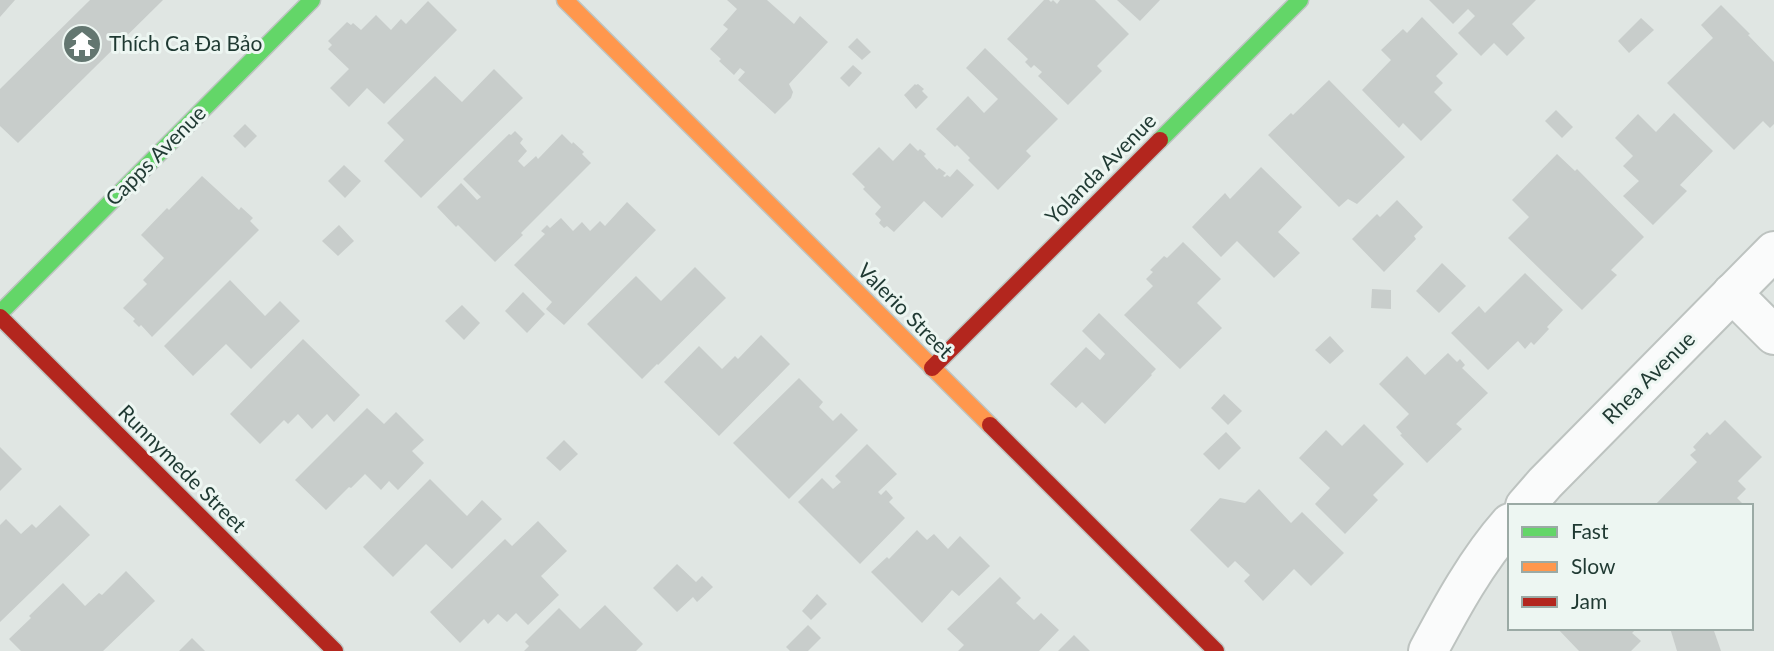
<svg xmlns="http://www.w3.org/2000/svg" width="1774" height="651" font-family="Lato,sans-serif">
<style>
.building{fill:#c8cdcb}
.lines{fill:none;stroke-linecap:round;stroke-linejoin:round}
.street-casing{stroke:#bdc3c0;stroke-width:42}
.fast-casing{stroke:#bdc4c1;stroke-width:19}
.slow-casing{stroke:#bdc4c1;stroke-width:19}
.jam-casing{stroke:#bdc4c1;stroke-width:19}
.street{stroke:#fafbfb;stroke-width:38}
.fast{stroke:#63d668;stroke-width:16}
.slow{stroke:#ff974d;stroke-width:16}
.jam{stroke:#b3261e;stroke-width:16}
.labels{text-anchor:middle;stroke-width:6;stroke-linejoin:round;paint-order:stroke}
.poi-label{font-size:21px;fill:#1f3932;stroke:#edf6f2;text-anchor:start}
.street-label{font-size:21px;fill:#1f3932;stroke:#edf6f2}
</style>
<rect width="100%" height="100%" fill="#e0e6e3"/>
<g class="building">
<polygon points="0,0 15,0 0,17"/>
<polygon points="90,0 163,0 18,143 0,126 0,89"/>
<polygon points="727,0 767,0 794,24 800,16 828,42 789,84 793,92 791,98 775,114 738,80 745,72 740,68 734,75 719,61 721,59 710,49 728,29 723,25 737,9"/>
<polygon points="1044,0 1049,0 1051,2 1053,0 1057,4 1060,0 1095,0 1129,34 1097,66 1102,71 1068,105 1038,76 1042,72 1034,65 1031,68 1025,62 1028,59 1007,39"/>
<polygon points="1117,0 1160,0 1140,21"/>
<polygon points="1429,0 1536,0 1512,24 1525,38 1507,56 1494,43 1481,56 1458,33 1475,16 1468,9 1453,24"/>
<polygon points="428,1 457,30 384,104 367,88 349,107 330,88 349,69 328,49 332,45 328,41 347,22 351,25 353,23 361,30 376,15 391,30 401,19 406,24"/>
<polygon points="1721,5 1750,34 1748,35 1774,62 1774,124 1770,128 1763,121 1734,150 1667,83 1713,38 1701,25"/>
<polygon points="1422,17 1458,54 1436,76 1443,83 1434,92 1452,110 1421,141 1403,123 1399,128 1362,90 1391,60 1381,50 1403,29 1407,33"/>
<polygon points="1641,18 1654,30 1629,53 1618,41"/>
<polygon points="857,38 871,52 862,60 848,47"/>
<polygon points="985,48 1058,119 1026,151 1031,156 998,190 968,160 970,158 957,145 955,147 936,129 968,96 984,113 998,99 966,68"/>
<polygon points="853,65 862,73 849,87 840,78"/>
<polygon points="494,69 523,98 421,198 384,161 404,140 387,123 435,76 462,102"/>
<polygon points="1329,80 1405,157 1357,204 1348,199 1339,207 1268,135 1291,113 1293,115"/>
<polygon points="915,84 916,85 918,84 924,89 922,91 928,97 916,109 904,95"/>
<polygon points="1556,110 1573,127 1562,138 1545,121"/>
<polygon points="1674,113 1713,151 1680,185 1687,191 1653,225 1623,196 1639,181 1623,166 1633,156 1615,138 1638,114 1656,132"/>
<polygon points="245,124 257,136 245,148 233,136"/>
<polygon points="515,131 523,139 520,143 527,151 518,161 524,167 536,156 538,159 562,134 572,144 573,142 584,152 582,154 591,163 521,233 523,235 495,262 458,225 456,227 437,207 461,183 477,200 481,197 463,179 509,134 511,135"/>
<polygon points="910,143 918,151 920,149 926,154 924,156 937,170 939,168 946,173 943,176 945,177 947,175 950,177 957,169 974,185 942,218 924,201 894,232 887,226 884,228 879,223 881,220 875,214 881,207 863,189 865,187 852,174 879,147 893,161"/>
<polygon points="1557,154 1575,171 1577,169 1644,237 1611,270 1617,275 1582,310 1508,238 1529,217 1512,200"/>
<polygon points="344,165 361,181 345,198 328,181"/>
<polygon points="1261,167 1302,207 1278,232 1300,253 1274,278 1237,241 1221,257 1192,227 1225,193 1230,199"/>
<polygon points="202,176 239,210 241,207 253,218 250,221 259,230 152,337 141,325 139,327 133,321 135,319 123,308 147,284 143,280 164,258 141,235 167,208 169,210"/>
<polygon points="1397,200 1423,227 1414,236 1416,239 1384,272 1352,239 1377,214 1380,217"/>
<polygon points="627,202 656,230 564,325 546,309 552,302 514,265 545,234 541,231 547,225 550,228 561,218 573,231 582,222 590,231 600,221 605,226"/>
<polygon points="339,225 354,241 338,256 322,241"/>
<polygon points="1183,242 1221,279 1197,303 1222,328 1180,369 1124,315 1153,286 1146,279 1153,272 1150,270 1164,256 1167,258"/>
<polygon points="1442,263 1466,286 1439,313 1416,291"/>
<polygon points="695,267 726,298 658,365 657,364 642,379 587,324 636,276 661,301"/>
<polygon points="1525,273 1563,310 1547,327 1549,329 1534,345 1531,342 1525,349 1518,341 1488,370 1451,333 1479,306 1485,313"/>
<polygon points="230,280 265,316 280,301 300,321 251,369 226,344 193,376 164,346"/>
<polygon points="1372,289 1391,290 1391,309 1371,308"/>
<polygon points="523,292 545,314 527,333 505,311"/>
<polygon points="462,305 480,323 464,340 445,321"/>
<polygon points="1099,313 1156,369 1151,374 1152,375 1105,424 1082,402 1076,408 1050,384 1086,347 1100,360 1105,354 1082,331"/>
<polygon points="761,335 790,364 719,436 664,382 699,346 722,369 735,356 738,359"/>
<polygon points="1330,336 1344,351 1330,364 1315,350"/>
<polygon points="303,339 360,395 334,422 327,414 312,429 298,414 288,424 284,420 260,444 230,414"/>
<polygon points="1448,353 1457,362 1460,359 1465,365 1462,368 1488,393 1456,424 1462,429 1427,463 1400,435 1402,434 1396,427 1409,414 1379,384 1407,356 1425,375"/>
<polygon points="799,378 823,402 819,407 833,421 841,413 858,430 789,499 733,443"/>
<polygon points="1224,394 1242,411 1228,425 1211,408"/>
<polygon points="367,408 384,424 396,412 424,440 412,451 424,463 398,490 389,481 381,490 365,474 351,488 349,487 326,510 295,480"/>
<polygon points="1725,420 1762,457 1738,481 1746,489 1737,498 1745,506 1654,506 1697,462 1690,455 1696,450 1693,447 1707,432 1710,435"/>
<polygon points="1364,424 1404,464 1373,495 1378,500 1345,534 1315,504 1330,488 1299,458 1326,430 1342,446"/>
<polygon points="1226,432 1241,448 1219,470 1203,454"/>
<polygon points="564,440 578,454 560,471 546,458"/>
<polygon points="867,444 897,474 878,492 881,495 886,490 893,498 889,502 905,518 860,564 798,502 822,478 833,489 841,482 835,476"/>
<polygon points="0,447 22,469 0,491"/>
<polygon points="430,479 467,516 482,500 502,519 452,569 426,544 393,577 363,547"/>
<polygon points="1259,489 1291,523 1302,512 1344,553 1311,586 1294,569 1263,601 1244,581 1250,575 1235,561 1228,568 1190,530 1220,498 1245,503"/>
<polygon points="60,505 90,535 0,622 0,525 6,519 21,534 32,524 36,528"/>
<polygon points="538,521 567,551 541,576 559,595 528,625 516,613 507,622 498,614 488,624 484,619 460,643 430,612 505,539 512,546"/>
<polygon points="917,530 927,540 934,534 948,549 960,536 990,566 959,596 952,590 922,623 871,572 887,557 889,559"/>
<polygon points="677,564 696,582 702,576 713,587 697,602 693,597 677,612 653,588"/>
<polygon points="126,571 155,601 103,651 21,651 9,639 31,618 29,616 63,583 85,606 99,593 102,595"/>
<polygon points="1000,577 1021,598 1016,603 1034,620 1041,613 1059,630 1039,651 958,651 964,645 947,629"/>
<polygon points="817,594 827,604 811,620 802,611"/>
<polygon points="605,605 643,644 636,651 524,651 529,646 525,642 559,608 580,629"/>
<polygon points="808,625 821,638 808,651 790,651 786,647"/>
<polygon points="1557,628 1637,628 1632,633 1641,641 1631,651 1579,651"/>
<polygon points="1670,628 1713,628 1721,651 1677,651"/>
<polygon points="1074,635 1090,651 1058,651"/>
<polygon points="192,638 205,651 179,651"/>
</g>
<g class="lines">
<defs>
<g id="street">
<polyline points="1732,293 1774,335"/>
<polyline points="1525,506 1545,483 1774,251"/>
<path d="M 1428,651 C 1451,608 1477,560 1510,523"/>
</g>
<g id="fast">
<polyline points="1160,140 1300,0"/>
<polyline points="0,313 312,0"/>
</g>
<polyline id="slow" points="565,0 990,425"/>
<g id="jam">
<polyline points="0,317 335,651"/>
<polyline points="932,368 1160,140"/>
<polyline points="990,425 1216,651"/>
</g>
</defs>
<use href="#street" class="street-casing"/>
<use href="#fast" class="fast-casing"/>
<use href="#slow" class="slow-casing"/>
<use href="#jam" class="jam-casing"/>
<use href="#street" class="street"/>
<use href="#fast" class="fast"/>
<use href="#slow" class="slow"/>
<use href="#jam" class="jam"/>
</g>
<defs>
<symbol id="temple-disc" viewBox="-11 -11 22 22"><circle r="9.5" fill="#637670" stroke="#edf6f2"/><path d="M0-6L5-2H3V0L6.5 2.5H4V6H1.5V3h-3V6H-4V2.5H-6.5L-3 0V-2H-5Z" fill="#fff"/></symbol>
</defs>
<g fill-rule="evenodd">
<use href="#temple-disc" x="60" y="22" width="44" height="44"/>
</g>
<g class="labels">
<g class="poi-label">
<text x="109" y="51">Thích Ca Đa Bảo</text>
</g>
<g class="street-label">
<text transform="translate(156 156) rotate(-45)" y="7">Capps Avenue</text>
<text transform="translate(1101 169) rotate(-45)" y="7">Yolanda Avenue</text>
<text transform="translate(905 311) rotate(45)" y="7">Valerio Street</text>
<text transform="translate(1649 378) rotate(-45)" y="7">Rhea Avenue</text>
<text transform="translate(182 469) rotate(45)" y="7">Runnymede Street</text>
</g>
</g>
<rect x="1508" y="504" width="245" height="126" fill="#edf6f2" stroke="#9baaa5" stroke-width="2"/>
<rect x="1522" y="527" width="35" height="10" fill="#63d668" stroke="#9baaa5" stroke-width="2"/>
<text x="1571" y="539" font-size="21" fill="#1f3932">Fast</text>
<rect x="1522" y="562" width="35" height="10" fill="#ff974d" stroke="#9baaa5" stroke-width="2"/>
<text x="1571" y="574" font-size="21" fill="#1f3932">Slow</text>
<rect x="1522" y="597" width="35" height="10" fill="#b3261e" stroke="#9baaa5" stroke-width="2"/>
<text x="1571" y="609" font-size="21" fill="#1f3932">Jam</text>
</svg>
